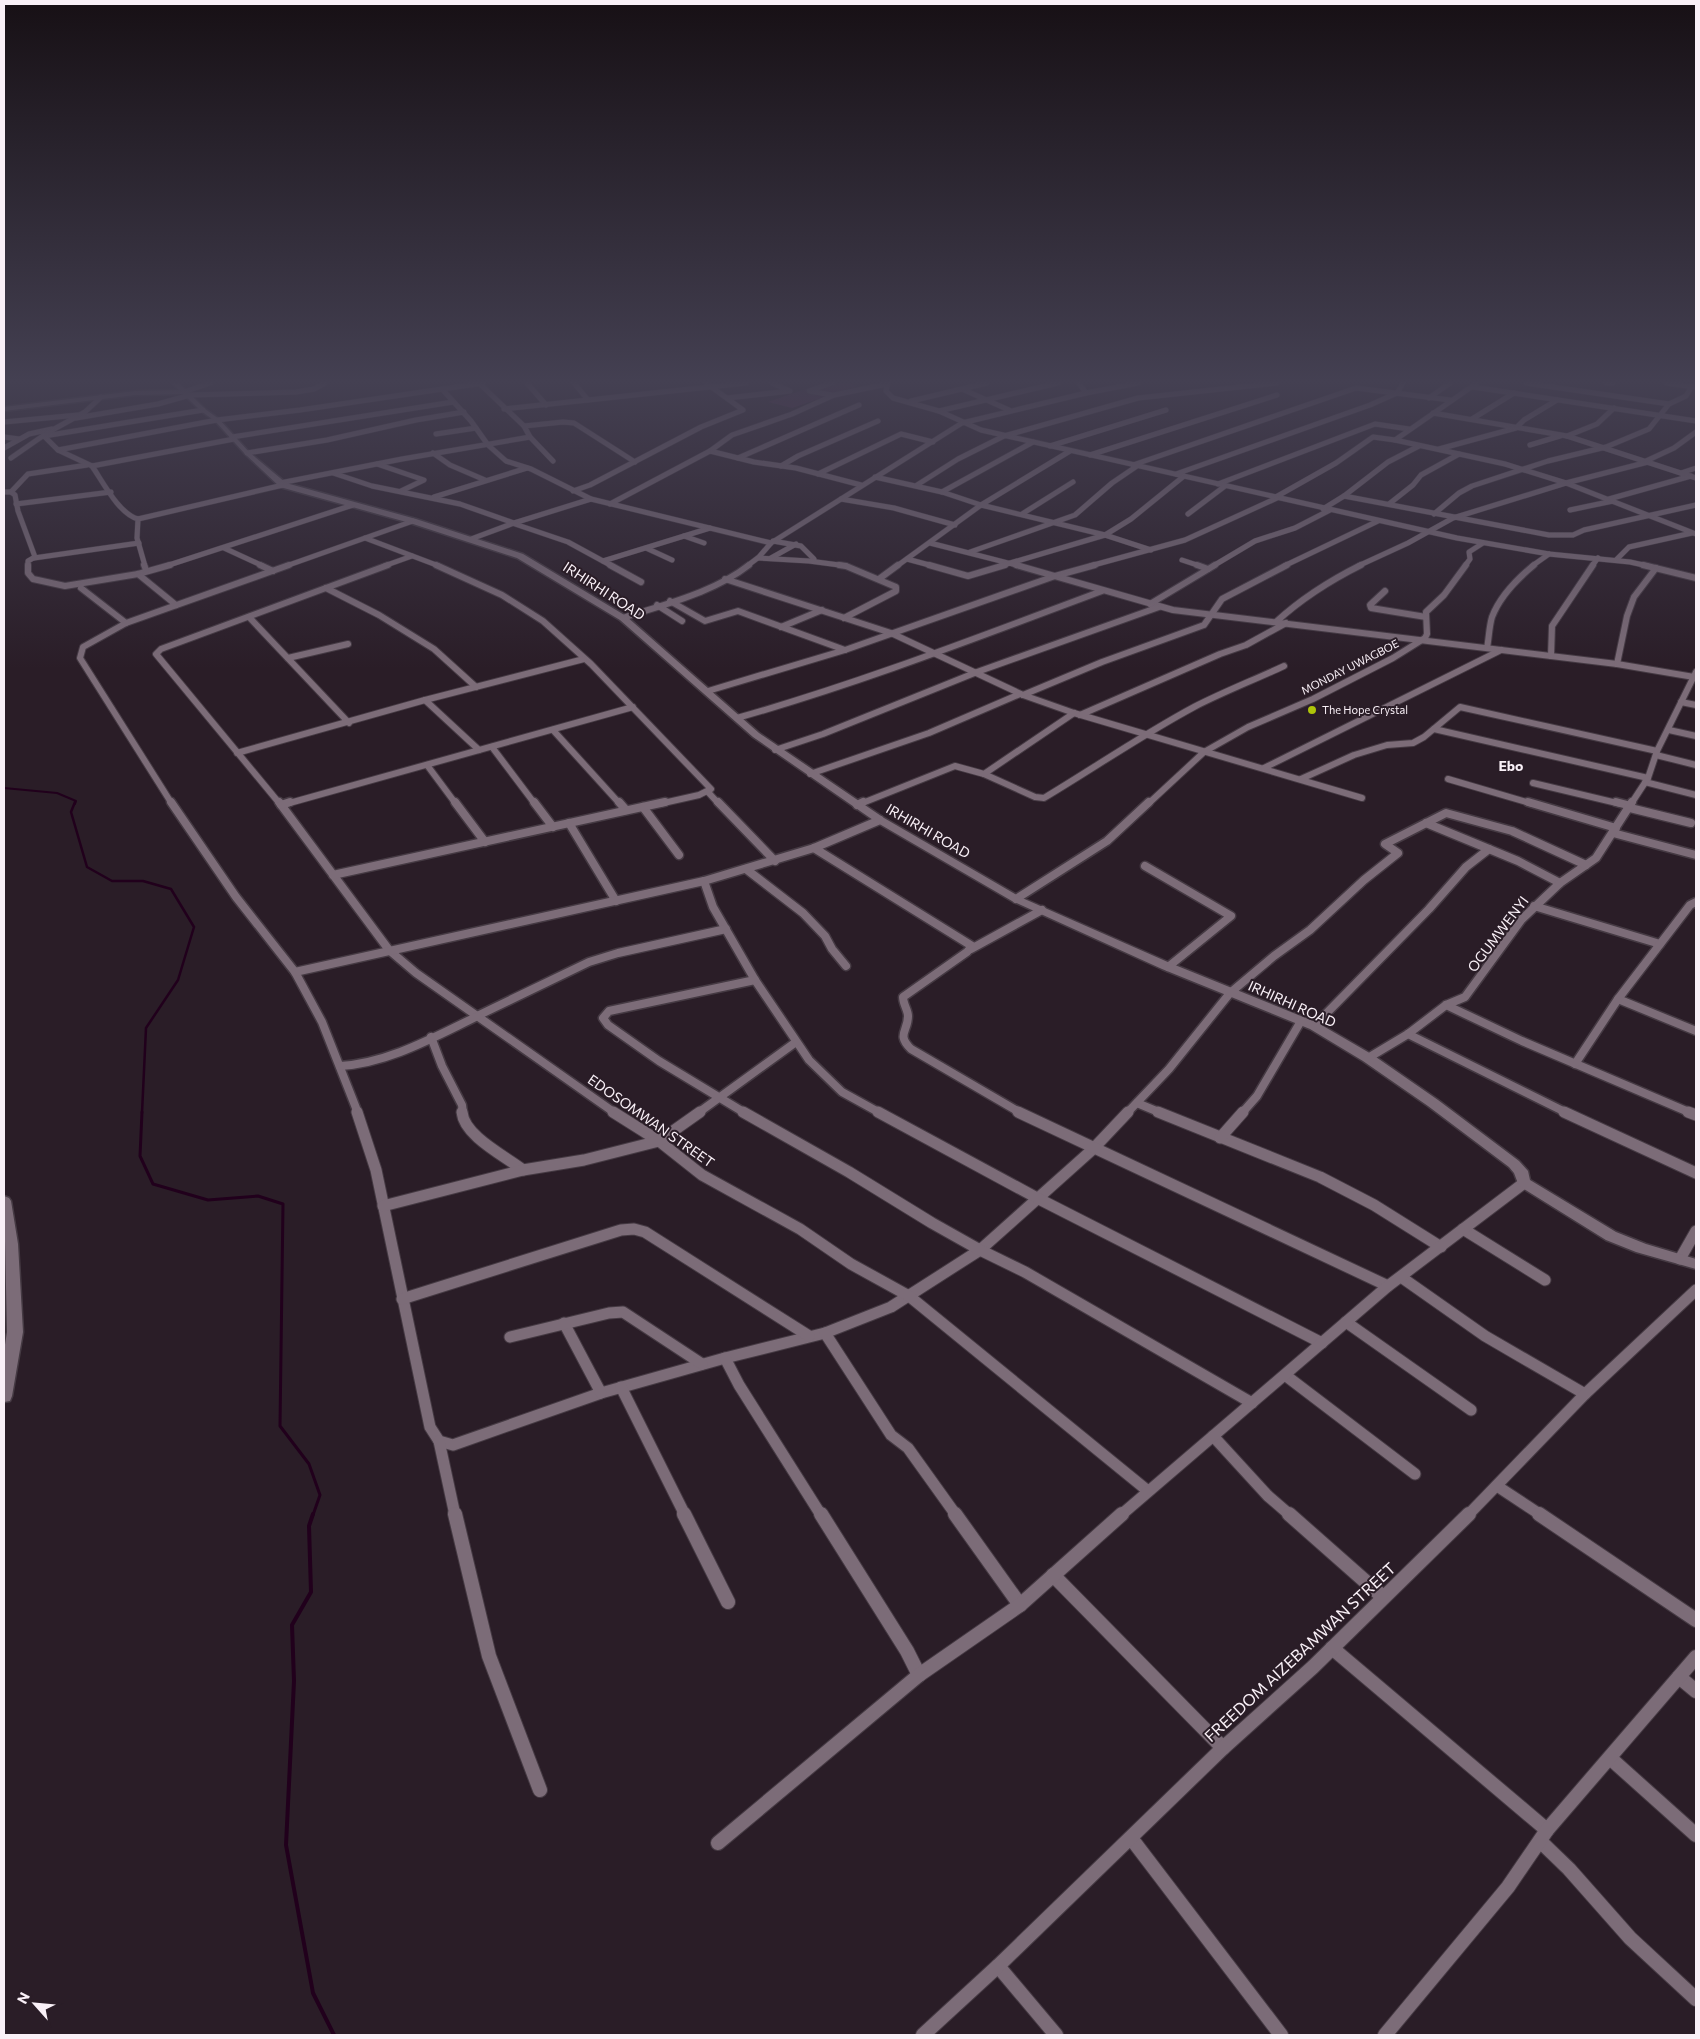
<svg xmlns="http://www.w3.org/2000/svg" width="1700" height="2039" font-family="Commissioner,sans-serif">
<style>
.green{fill:#512649}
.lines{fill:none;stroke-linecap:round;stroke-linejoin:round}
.stream-far3{stroke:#21001c;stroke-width:2}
.stream-far2{stroke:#21001c;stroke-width:2.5}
.stream-far1{stroke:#21001c;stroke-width:3}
.stream{stroke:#21001c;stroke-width:4}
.street-far4-casing{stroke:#453a43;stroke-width:6}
.street-far3-casing{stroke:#453a43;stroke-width:8}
.street-far2-casing{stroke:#453a43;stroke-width:11}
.street-far1-casing{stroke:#453a43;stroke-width:13}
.street-casing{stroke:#453a43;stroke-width:16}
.secondary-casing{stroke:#453a43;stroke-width:3}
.street-far4{stroke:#7c6c78;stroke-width:5}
.street-far3{stroke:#7c6c78;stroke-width:6}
.street-far2{stroke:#7c6c78;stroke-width:8}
.street-far1{stroke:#7c6c78;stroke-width:11}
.street{stroke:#7c6c78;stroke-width:14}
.secondary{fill:#7c6c78;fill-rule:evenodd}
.poi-dot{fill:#aec509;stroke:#2a1d27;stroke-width:2}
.labels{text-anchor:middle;stroke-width:4;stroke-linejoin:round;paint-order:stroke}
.far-street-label{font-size:11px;fill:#f9f0f7;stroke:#2a1d27}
.far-poi-label{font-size:11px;fill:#f9f0f7;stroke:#2a1d27;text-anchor:start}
.street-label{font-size:14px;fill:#f9f0f7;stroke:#2a1d27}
.far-quarter-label{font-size:14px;font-weight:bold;fill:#f9f0f7;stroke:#2a1d27}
.near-street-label{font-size:16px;fill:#f9f0f7;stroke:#2a1d27}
</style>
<rect width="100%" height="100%" fill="#2a1d27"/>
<polygon class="green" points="823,383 849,383 857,386 792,408 768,402"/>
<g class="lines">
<polyline class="stream-far3" points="4,788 57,793 76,801 75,804"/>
<polyline class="stream-far2" points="75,802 71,812 87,867 112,881 143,881 171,889 194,927 178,980 146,1028 142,1113"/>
<polyline class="stream-far1" points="142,1112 140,1156 153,1184 208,1200 258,1196 283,1204 280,1426 309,1464 320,1495 313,1515"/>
<polyline class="stream" points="313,1514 309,1526 311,1592 292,1625 294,1681 286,1845 313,1993 334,2035"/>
<defs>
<g id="street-far4">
<polyline points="527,383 546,405"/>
<polyline points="574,383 588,400 746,383"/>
<polyline points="832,383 809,391 832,395"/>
<polyline points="888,383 886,391 893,398 939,411 981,430 1457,538 1549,554 1630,562 1648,566"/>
<polyline points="1079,383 1086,393"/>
<polyline points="1477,383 1395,440 1505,464 1566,483 1696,534"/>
<polyline points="1526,383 1669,404"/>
<polyline points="1606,383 1613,383"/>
<polyline points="1666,383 1695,387"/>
<polyline points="480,384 524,426 530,437 553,461"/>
<polyline points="1473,387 1696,421"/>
<polyline points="442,389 471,421 488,445 506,461 531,469 591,499 771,543"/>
<polyline points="962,389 1009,410"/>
<polyline points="184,392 210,383"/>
<polyline points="727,398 790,391 772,383"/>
<polyline points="1429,398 1450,383"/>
<polyline points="911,401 987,383"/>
<polyline points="504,409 588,400"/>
<polyline points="939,411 1058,383"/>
<polyline points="1433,413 1567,436 1696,478"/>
<polyline points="76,418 158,404 190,395 296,392 314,389 325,383"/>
<polyline points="1472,419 1514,393"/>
<polyline points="4,422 78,415"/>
<polyline points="524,426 563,422 574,423 635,462"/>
<polyline points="436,434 476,428"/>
<polyline points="44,436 58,450 92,466 234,439"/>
<polyline points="44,436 203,410"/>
<polyline points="1567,436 1597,424 1614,408"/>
<polyline points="4,437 19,439"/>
<polyline points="232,437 453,402"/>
<polyline points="1530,445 1560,436"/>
<polyline points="1050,446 1166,410"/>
<polyline points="4,448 29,434 52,429"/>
<polyline points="1439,449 1516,428 1524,420 1557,400"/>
<polyline points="58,450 217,420 300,410 483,383"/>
<polyline points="710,451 732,435 792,414 834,395 887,384"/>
<polyline points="247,453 327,440 416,420 464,412"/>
<polyline points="433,453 450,465 485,480"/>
<polyline points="1090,455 1277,395"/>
<polyline points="11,458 47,433 85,412 101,397"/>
<polyline points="738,458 859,405"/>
<polyline points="1646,461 1674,448 1696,432"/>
<polyline points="377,464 424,480 401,491"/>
<polyline points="1133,465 1356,388 1450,400"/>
<path d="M 92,466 C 103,482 119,514 138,519 L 137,538 L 145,566"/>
<polyline points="781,466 798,456 878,421"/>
<polyline points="333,473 372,486 460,504 514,523"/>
<polyline points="1681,473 1696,468"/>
<polyline points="818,474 901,434 933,442"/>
<polyline points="1176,474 1370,405 1397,393 1403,383"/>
<polyline points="875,477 942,492 981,505 1105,535 1151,550"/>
<polyline points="280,483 402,459 530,437"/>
<polyline points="1218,484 1375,424 1409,429"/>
<polyline points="917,485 958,459 1004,436 1138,398 1277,383"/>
<polyline points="573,491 590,485 701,427 743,410 706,383"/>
<polyline points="4,492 11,492 15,495 18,511 35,557 28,561 28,566"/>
<polyline points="11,492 28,474 87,465"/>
<polyline points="942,492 1033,442"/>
<polyline points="1344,496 1549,535 1573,535 1584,530 1696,505"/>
<polyline points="434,497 527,468"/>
<polyline points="1274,498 1336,463 1373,437 1395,440"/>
<polyline points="841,499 894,508 955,525"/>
<polyline points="1609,499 1691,476"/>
<polyline points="16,504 111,492"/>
<polyline points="610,504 710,451 754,462 796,468 861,485"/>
<polyline points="1389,504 1413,485 1421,475 1459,454"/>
<polyline points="1323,509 1344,496 1388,462 1419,446"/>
<polyline points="1570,510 1613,501"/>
<polyline points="1022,514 1073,482"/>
<polyline points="1188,514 1225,486"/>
<polyline points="1434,514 1459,493 1472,486 1548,461 1606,447 1649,429 1669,404 1686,396 1692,386"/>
<polyline points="138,519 283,485"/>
<polyline points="512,523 568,542 612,566"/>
<polyline points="684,536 704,543"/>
<polyline points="365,538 439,566"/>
<polyline points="471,539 514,523 591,499"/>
<polyline points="773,541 801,546 814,559"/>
<polyline points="930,543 1020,566"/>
<polyline points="224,548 263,566"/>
<polyline points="646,548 672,560"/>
<polyline points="970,552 1075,515 1112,483 1137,466"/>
<polyline points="34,558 139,543"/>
<polyline points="758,558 809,561 847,566"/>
<polyline points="771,558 796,544"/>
<polyline points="907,559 933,566"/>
<polyline points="1182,560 1200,566"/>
<polyline points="1616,560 1629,547 1692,533"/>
<polyline points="603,561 710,528"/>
<polyline points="166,566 353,505"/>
<polyline points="286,566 413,521"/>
<polyline points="384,566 412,556"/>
<polyline points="747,566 759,557 771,543 962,423 1086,393 1138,383"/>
<polyline points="897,566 981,505 1070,451"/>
<polyline points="1000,566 1105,535 1131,519 1184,476"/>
<polyline points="1090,566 1185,540 1277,498"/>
<polyline points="1213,566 1255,541 1295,528 1330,510"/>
<polyline points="1284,566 1378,521"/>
<polyline points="1358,566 1408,543 1453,518 1566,483 1648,462"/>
<polyline points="1465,566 1470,559 1469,552 1483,543"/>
<polyline points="1532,566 1549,554"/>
<polyline points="1592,566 1598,558"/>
</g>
<g id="street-far3">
<polyline points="28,565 28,573 33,579 65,586 138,574 170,565"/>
<polyline points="144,565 146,570"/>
<polyline points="260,565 273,571"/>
<polyline points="436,565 502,595 543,621 591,664 711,789 699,795 659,804"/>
<polyline points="610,565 641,582"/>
<polyline points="839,565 846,566 896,587 896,591 844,618"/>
<polyline points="929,565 968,576 1005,565"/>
<polyline points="1016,565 1173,610 1617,664 1694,677"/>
<polyline points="1197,565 1208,569"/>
<polyline points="1643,565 1696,578"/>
<polyline points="138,574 176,605"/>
<polyline points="725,579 891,633 1023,695 1074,713 1362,798"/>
<polyline points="879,579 898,565"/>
<polyline points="81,588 126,623"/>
<polyline points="326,588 379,615 434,649 476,687"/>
<polyline points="1385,591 1370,605 1371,608 1426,617"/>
<polyline points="670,601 705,621 738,611 845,650"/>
<polyline points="1150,604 1215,565"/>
<polyline points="657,605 682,621"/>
<polyline points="249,617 349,723"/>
<path d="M 623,618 C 665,604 713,593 749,565"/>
<path d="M 1276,622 C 1302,598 1329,581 1361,565"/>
<polyline points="781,627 822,610"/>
<path d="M 1487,648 C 1489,638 1489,627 1492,617 C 1500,596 1517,579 1534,565"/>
<polyline points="1551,656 1552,626 1593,565"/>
<polyline points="288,658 348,644"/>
<polyline points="1617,664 1627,616 1634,597 1656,568"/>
<polyline points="708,691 845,650 1055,576 1095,565"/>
<polyline points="1023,695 1102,662 1204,625 1222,599 1287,565"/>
<polyline points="1681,702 1696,705"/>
<polyline points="1080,715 1220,654 1246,645 1286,623"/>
<path d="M 737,718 C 861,683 981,636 1102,591"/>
<polyline points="1434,729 1648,778"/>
<polyline points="553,730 620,804"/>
<polyline points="1669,730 1696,736"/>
<polyline points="492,747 535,804"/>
<polyline points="479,750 425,700 584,659"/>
<polyline points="775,750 823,734 977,672 1159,607"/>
<polyline points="237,753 425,700"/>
<polyline points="1656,755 1696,765"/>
<polyline points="427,765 456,804"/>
<polyline points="1264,768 1501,650"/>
<polyline points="810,774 929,733 1020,694"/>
<path d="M 984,774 L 1035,797 L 1044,798 C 1094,768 1142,735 1194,707 C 1223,692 1254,680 1284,666"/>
<polyline points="1301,779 1354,755 1387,745 1413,743 1424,737 1460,707 1657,751"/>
<polyline points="1448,779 1533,804"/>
<polyline points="1645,782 1696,795"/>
<polyline points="1533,783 1621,804"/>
<polyline points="708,792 719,804"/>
<polyline points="172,804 80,658 83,647 126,623 289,565"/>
<polyline points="280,804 156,654 161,649 388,565"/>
<polyline points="286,804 633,707"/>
<polyline points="860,804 955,766 984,774 1074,713"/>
<polyline points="1148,804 1204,752 1248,727 1313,699 1393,658 1425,638 1427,634 1426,612 1444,595 1466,565"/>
<polyline points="1631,804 1648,778 1657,751 1696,672"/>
</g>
<g id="street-far2">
<polyline points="171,802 236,897 295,972 322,1022 358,1113"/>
<polyline points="279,802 389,950 416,973 615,1113"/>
<polyline points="455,802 485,842"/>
<polyline points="534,802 553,827"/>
<polyline points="619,802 626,810"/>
<polyline points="718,802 775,861"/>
<polyline points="1528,802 1616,828"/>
<polyline points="1616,802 1631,806"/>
<polyline points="281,805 290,802"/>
<polyline points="857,805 863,802"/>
<polyline points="643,807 679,855"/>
<polyline points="1630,808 1691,823"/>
<polyline points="569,823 616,901"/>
<polyline points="1426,823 1489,849"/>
<polyline points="1613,833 1696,855"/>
<path d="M 814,848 L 972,946 L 967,952 L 903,997 C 903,1004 908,1010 908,1016 C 908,1032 896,1034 911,1049 L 1021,1113"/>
<polyline points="1145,866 1231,916 1168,967"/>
<polyline points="746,869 803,913 825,936 832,949 846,966"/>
<polyline points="333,875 665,802"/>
<polyline points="704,881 713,907 755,980 809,1060 842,1092 880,1113"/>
<polyline points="1016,899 1107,841 1149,802"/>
<polyline points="1534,906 1660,944"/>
<polyline points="971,949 1042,910"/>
<polyline points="295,972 704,881 814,848 880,820"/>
<polyline points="1618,999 1696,1031"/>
<polyline points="1446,1005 1522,1041 1691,1113"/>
<polyline points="477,1016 589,962 618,953 726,929"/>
<polyline points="1314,1026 1429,909 1466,867 1489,849 1518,861 1560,883"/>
<polyline points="1408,1034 1567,1113"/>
<polyline points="431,1037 442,1066 462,1105 463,1113"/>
<polyline points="1368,1058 1408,1034 1446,1005 1465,997 1522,919 1560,883 1596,858 1632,802"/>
<polyline points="1575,1064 1618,999 1690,905 1696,902"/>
<path d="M 340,1066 C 389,1063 434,1037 478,1016"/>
<polyline points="1137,1103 1161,1113"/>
<polyline points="698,1113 796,1042"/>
<polyline points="745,1113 659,1061 608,1025 603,1018 609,1011 755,980"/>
<polyline points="1127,1113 1169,1069 1230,993 1274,956 1310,930 1364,880 1398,853 1385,844 1446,813 1512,831 1586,865"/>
<polyline points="1242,1113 1257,1096 1301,1021"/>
</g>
<g id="street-far1">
<polyline points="357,1112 376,1170 430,1427 439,1441 453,1445 601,1393 725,1358 825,1333 891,1307 980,1250 1093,1149 1128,1112"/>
<path d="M 462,1112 C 464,1136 505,1156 523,1170"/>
<polyline points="613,1112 659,1141 702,1175 800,1229 851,1264 909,1296 1148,1491"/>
<polyline points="743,1112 849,1172 932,1223 980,1250 1025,1272 1252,1403"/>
<polyline points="878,1112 1039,1199 1322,1343"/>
<polyline points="1018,1112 1388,1286"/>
<polyline points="1158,1112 1320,1177 1374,1205 1441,1247"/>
<polyline points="1564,1112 1696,1173"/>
<polyline points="1688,1112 1696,1115"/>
<polyline points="1220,1138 1243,1112"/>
<polyline points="383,1206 523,1170 584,1160 659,1141 700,1112"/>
<polyline points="1463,1229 1545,1280"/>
<polyline points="1680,1259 1696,1231"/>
<polyline points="1401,1277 1485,1336 1585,1394"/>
<polyline points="402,1299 621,1230 634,1229 645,1232 809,1336"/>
<polyline points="1346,1322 1471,1410"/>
<polyline points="564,1323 601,1393"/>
<polyline points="825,1333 891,1435 908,1448 956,1515"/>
<polyline points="510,1337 609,1313 623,1312 702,1364"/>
<polyline points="725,1358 739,1385 821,1515"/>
<polyline points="1285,1375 1415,1474"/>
<polyline points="621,1387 685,1515"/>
<polyline points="1213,1436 1268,1496 1290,1515"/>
<polyline points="439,1441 455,1515"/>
<polyline points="1497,1486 1541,1515"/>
<polyline points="1121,1515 1388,1286 1524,1183"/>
<polyline points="1468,1515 1585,1394 1696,1290"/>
</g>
<g id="street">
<polyline points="455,1514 489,1656 540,1790"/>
<polyline points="684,1514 728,1602"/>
<polyline points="821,1514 907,1651 919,1675"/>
<polyline points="955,1514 1020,1605"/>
<polyline points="1289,1514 1383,1597"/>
<polyline points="1539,1514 1696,1620"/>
<polyline points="1053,1575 1223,1748"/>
<polyline points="1332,1648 1547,1830"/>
<polyline points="1679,1677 1696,1691"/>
<polyline points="1610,1758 1696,1835"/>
<polyline points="1131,1838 1281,2035"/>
<polyline points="1540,1841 1569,1869 1630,1938 1696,1999"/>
<polyline points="718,1843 919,1675 1020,1605 1122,1514"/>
<polyline points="998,1966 1056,2035"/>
<polyline points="923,2035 998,1966 1223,1748 1313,1667 1469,1514"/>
<polyline points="1385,2035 1508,1887 1547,1830 1696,1657"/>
</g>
<g id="secondary">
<polygon points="172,383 179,383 205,409 219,419 249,452 286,483 416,519 523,554 626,616 759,733 884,818 1020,897 1170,963 1318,1023 1373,1055 1438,1100 1519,1161 1528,1171 1530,1180 1616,1232 1646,1244 1696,1259 1696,1269 1636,1252 1606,1240 1519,1186 1514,1173 1509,1167 1428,1106 1363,1061 1310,1029 1162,969 1012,901 876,822 753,737 620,620 517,558 410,523 280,487 245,454 215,421 201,411 183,394 135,395 4,411 4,407 135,391 179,390"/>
<polygon points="4,1196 9,1198 11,1201 18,1244 23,1332 12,1396 10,1401 4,1402 4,1351 7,1332"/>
</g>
</defs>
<use href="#street-far4" class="street-far4-casing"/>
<use href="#street-far3" class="street-far3-casing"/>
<use href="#street-far2" class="street-far2-casing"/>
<use href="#street-far1" class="street-far1-casing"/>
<use href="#street" class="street-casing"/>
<use href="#secondary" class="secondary-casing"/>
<use href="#street-far4" class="street-far4"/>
<use href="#street-far3" class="street-far3"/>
<use href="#street-far2" class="street-far2"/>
<use href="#street-far1" class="street-far1"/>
<use href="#street" class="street"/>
<use href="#secondary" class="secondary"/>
</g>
<linearGradient id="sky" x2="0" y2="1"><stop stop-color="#171015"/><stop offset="0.57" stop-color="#444052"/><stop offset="1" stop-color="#444052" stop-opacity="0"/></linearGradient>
<rect width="1700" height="669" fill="url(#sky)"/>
<circle class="poi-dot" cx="1312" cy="710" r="5"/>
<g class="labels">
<g class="far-street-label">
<text transform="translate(1350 667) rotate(-27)" y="4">MONDAY UWAGBOE</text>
</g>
<g class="far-poi-label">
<text x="1322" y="714">The Hope Crystal</text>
</g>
<g class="street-label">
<text transform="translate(604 591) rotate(33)" y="5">IRHIRHI ROAD</text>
<text transform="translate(928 831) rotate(30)" y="5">IRHIRHI ROAD</text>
<text transform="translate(1498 934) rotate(-53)" y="5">OGUMWENYI</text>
<text transform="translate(1292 1004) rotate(24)" y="5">IRHIRHI ROAD</text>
<text transform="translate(651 1121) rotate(35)" y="5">EDOSOMWAN STREET</text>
</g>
<g class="far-quarter-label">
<text x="1511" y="771">Ebo</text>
</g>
<g class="near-street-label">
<text transform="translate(1300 1652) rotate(-43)" y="6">FREEDOM AIZEBAMWAN STREET</text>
</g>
</g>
<rect width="1700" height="2039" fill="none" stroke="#f9f0f7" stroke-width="10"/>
<g transform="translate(35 2004) rotate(297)" stroke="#2a1d27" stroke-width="4" paint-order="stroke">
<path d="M0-4L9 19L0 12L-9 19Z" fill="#f9f0f7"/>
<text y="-8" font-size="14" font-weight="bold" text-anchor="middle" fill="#f9f0f7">N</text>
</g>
</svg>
